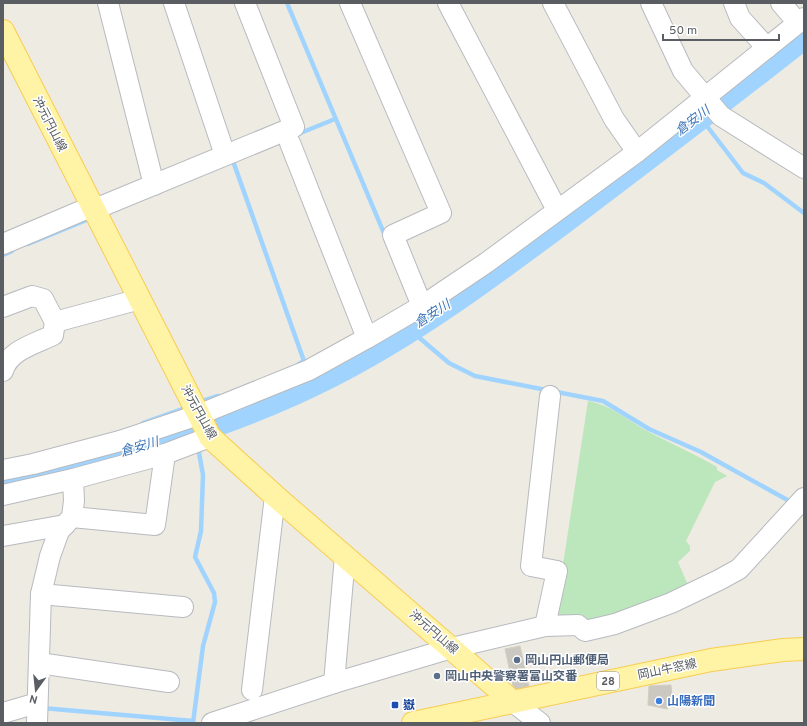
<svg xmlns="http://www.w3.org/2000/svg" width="807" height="726" font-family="Overpass,'Noto Sans JP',sans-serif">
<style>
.green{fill:#bce7bd}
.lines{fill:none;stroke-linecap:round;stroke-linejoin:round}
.stream{stroke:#a0d4ff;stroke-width:4.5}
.river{stroke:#a0d4ff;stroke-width:28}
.building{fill:#cbc8c1;stroke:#d3cdc0}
.minor-casing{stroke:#b7babf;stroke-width:22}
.major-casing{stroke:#f8cd51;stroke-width:24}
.minor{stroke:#fff;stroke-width:20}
.major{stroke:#fff3a5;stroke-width:22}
.service-dot{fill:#5c6f8a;stroke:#fff;stroke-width:1.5}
.shop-dot{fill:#3f7fe0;stroke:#fff;stroke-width:1.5}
.transit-dot{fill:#1a4fb4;stroke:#fff;stroke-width:1.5}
.labels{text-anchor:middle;stroke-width:3;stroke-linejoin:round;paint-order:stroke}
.shield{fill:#fff;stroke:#8c8e92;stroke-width:1}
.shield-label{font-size:11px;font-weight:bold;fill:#5a5e63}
.street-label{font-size:12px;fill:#5a5e63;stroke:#fff}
.service-label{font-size:12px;font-weight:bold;fill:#4e5e75;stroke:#fff;text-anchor:start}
.shop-label{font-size:12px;font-weight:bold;fill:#366cbe;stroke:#fff;text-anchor:start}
.transit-label{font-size:12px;font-weight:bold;fill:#164399;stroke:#fff;text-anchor:start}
.water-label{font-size:13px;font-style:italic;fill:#3973b6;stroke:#fff}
</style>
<rect width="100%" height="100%" fill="#eeebe2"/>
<path class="green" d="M 588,401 C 612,405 628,421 649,432 C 672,444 695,454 717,467 L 717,470 L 727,476 L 715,482 L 686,541 L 690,546 L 690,551 L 678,562 L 688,585 L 620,614 L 585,623 L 554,623 Z"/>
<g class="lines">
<g class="stream">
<polyline points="287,3 386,238"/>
<polyline points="700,117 743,173 764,183 804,213"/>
<polyline points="298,134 335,119"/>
<polyline points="233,161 304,361 299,364"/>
<polyline points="28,244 89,219"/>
<polyline points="3,255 12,251"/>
<polyline points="409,329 449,363 475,376 603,401 649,429 701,452 791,502"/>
<polyline points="200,402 218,396"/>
<polyline points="143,423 185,408"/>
<polyline points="42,708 193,721"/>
<polyline points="193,723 203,646 215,602 214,593 195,557 201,531 203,475 198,447"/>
</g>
<path class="river" d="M 3,483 C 114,457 224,427 326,376 C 414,332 492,273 571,214 C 649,155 727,96 804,35"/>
</g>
<g class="building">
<polygon points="520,646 529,687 514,690 505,649"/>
<polygon points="671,685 672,697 667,709 648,705 649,686"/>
</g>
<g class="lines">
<defs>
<g id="minor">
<polyline points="108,3 154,185"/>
<polyline points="174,3 225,155"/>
<polyline points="350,3 441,213 393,235 422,306"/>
<polyline points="448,3 557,210"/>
<polyline points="553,3 614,119 637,152"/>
<polyline points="651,3 683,71 721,116 804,168"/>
<polyline points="734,3 740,18 767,48"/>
<polyline points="781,3 798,23"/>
<polyline points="290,143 367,338"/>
<polyline points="95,209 294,127 245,3"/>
<polyline points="3,244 93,206"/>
<polyline points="3,307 32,296 43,299 55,322 140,299"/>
<path d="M 3,371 C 9,350 35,344 53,335 L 55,322"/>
<polyline points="3,470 33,464 120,441 198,415 309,370 367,338 422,306 486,263 637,152 804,18"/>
<polyline points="3,495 73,479 165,454"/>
<polyline points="72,517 74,501 73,479"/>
<polyline points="3,536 65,525"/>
<polyline points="41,594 183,607"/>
<polyline points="545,626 557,571 531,566 550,396"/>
<polyline points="39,663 169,682"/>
<polyline points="334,683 345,556"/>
<polyline points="252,690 275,496"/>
<polyline points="513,702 540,723"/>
<polyline points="3,713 37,703"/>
<polyline points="37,723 41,594 50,556 59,531 72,517 155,525 165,454 210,437"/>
<polyline points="212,723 334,683 452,648 545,626 578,625 585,631 615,624 671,603 719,580 739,569 804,498"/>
</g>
<g id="major">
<polyline points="3,31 210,437 275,496 513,702"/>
<polyline points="413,723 711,660 783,650 804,649"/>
</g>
</defs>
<use href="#minor" class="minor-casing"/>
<use href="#major" class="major-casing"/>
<use href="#minor" class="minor"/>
<use href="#major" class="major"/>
</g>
<g class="service-dot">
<circle cx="517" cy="660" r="4"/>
<circle cx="437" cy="676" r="4"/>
</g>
<circle class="shop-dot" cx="659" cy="701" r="4"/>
<rect class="transit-dot" x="391" y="701" width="8" height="8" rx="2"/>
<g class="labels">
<rect class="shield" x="597" y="672" width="22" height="18" rx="3"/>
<g class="shield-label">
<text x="608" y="685">28</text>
</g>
<g class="street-label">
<text transform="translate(50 124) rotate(63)" y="4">沖元円山線</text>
<text transform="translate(199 412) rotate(61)" y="4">沖元円山線</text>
<text transform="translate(434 632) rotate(41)" y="4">沖元円山線</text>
<text transform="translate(667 669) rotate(-12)" y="4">岡山牛窓線</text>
</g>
<g class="service-label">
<text x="525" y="664">岡山円山郵便局</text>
<text x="445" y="680">岡山中央警察署富山交番</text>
</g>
<g class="shop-label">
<text x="667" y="705">山陽新聞</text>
</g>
<g class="transit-label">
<text x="403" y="709">嶽</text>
</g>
<g class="water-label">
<text transform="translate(692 120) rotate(-37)" y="5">倉安川</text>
<text transform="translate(432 313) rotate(-33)" y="5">倉安川</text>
<text transform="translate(139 446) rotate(-16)" y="5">倉安川</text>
</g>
</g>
<rect width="807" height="726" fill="none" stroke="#5a5e63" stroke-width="8"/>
<g transform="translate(36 690) rotate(195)" stroke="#ffffff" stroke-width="3" paint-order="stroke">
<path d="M0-3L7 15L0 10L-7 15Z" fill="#5a5e63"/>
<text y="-6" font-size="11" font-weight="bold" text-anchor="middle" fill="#5a5e63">N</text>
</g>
<path d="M663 34v6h116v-6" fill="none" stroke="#5a5e63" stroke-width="2"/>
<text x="669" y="34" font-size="12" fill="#5a5e63" stroke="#ffffff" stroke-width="3" paint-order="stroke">50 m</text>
</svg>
